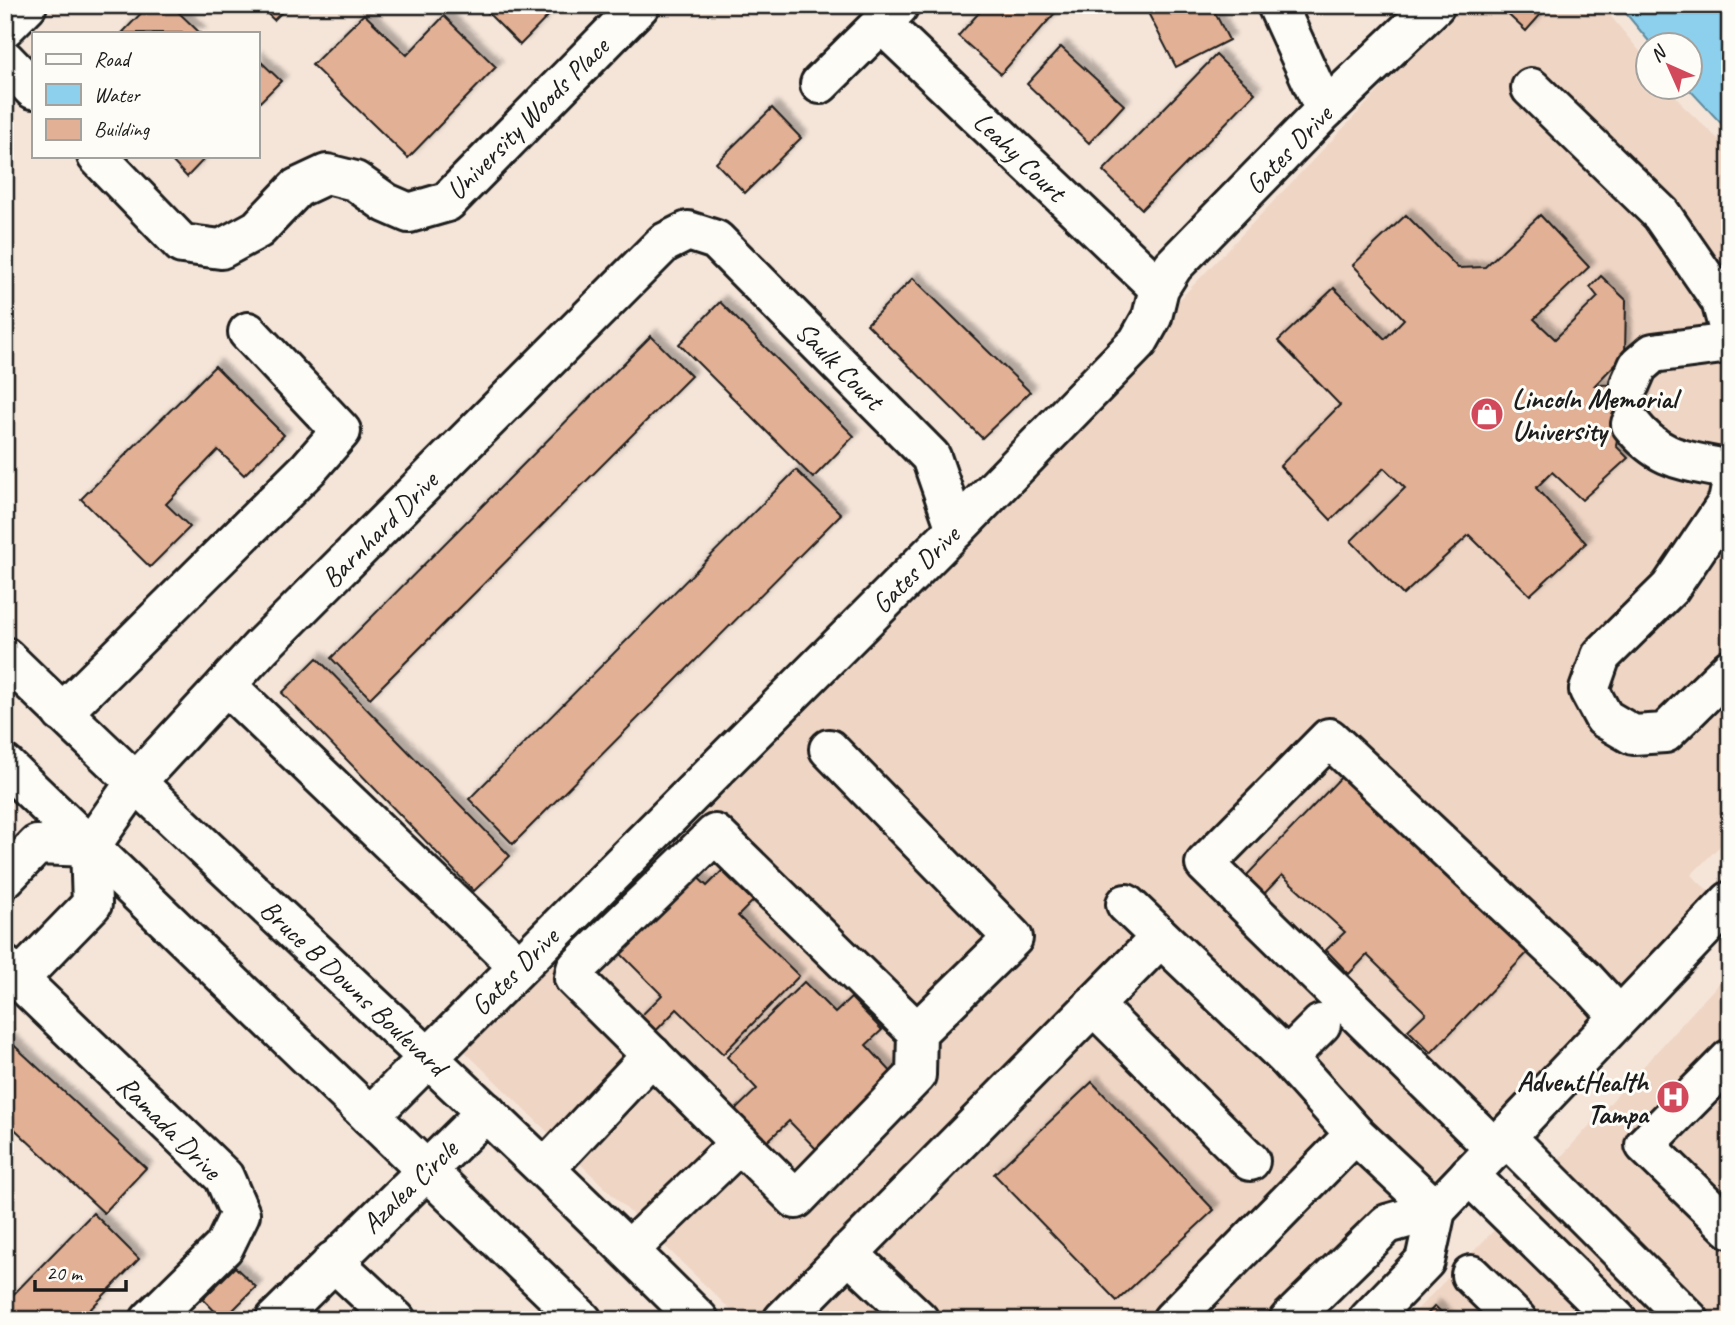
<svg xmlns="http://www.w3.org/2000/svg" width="1735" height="1325" font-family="Caveat,sans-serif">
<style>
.built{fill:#efd5c4}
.water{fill:#8cd0ee;stroke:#5f889a;stroke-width:2}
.building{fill:#e2b094;stroke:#1c1c1c;stroke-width:2;filter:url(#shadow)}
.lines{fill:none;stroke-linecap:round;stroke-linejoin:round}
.minor-casing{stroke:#1c1c1c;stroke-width:44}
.major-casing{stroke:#1c1c1c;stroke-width:44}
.minor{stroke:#fdfcf7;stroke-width:38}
.major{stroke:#fdfcf7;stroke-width:38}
.labels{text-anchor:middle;stroke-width:6;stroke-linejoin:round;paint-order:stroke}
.street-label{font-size:28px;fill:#1c1c1c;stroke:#fdfcf7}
.poi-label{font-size:28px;font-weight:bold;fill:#1c1c1c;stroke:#fdfcf7;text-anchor:start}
</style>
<defs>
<filter id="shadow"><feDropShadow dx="6" dy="-6" stdDeviation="2" flood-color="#0004"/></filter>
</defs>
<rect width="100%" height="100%" fill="#f5e5d9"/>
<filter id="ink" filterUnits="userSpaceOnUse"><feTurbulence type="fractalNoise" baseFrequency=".0143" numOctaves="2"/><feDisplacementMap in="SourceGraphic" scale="14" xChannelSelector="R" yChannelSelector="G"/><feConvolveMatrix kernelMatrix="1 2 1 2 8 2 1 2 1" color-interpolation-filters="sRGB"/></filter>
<g filter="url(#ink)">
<g class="built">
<polygon points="1461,5 1604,5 1604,8 1647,60 1648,88 1671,88 1683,106 1730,150 1730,836 1691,875 1712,894 1594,1017 1414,1198 1374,1212 1264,1320 741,1320 452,1039 1161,319"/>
<polygon points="1730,971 1730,1320 1407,1320 1501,1223"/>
</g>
<polygon class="water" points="1619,5 1730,5 1730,133 1688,88 1690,46 1652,45"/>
<g class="building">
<polygon points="149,5 171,5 200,33 122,33"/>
<polygon points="258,5 289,5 274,20"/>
<polygon points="480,5 559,5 520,45"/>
<polygon points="986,5 1062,5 1001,74 958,36"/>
<polygon points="1144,5 1211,5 1229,40 1176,67"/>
<polygon points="1503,5 1549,5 1526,31 1501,8"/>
<polygon points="364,14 407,55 444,16 496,67 408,158 312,65"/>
<polygon points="1061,47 1124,105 1089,143 1027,84"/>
<polygon points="1216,55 1255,93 1142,209 1103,171"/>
<polygon points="257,58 281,81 257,105"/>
<polygon points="772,108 801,138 745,193 716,163"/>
<polygon points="173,156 207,156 187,177 170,159"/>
<polygon points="1406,215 1458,268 1485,267 1540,215 1589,267 1534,319 1555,339 1598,297 1590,287 1601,276 1626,300 1625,354 1595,385 1643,384 1642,423 1619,425 1616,446 1628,458 1582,500 1552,472 1536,488 1586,543 1530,595 1469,535 1403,595 1351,541 1405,488 1384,468 1331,520 1280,466 1340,405 1278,341 1334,288 1385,339 1404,319 1353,265"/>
<polygon points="913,278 1030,392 982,438 867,324"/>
<polygon points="720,302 854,436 813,478 679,344"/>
<polygon points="651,336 691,376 370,698 331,658"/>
<polygon points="215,366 284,435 244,475 218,450 166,504 190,527 150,567 81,499"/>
<polygon points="796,470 841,514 513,844 469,799"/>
<polygon points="317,658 510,856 474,891 282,693"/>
<polygon points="1348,770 1532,948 1431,1053 1408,1030 1426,1013 1367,955 1349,974 1326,950 1345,932 1282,875 1264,894 1246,876"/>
<polygon points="722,871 753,901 738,916 799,976 723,1054 677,1009 647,1040 632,1025 662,995 616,949 692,872 707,886"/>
<polygon points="804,982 835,1013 851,998 882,1030 866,1045 896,1077 819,1152 789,1121 757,1151 726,1119 757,1089 727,1057"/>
<polygon points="5,1037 146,1168 104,1213 5,1120"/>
<polygon points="1092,1082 1214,1210 1117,1301 994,1174"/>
<polygon points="93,1213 139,1259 80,1320 5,1320 5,1303"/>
<polygon points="235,1267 256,1287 223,1320 203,1299"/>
<polygon points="1435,1306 1449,1320 1422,1320"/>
</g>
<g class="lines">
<defs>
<g id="minor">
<polyline points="1277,5 1325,110"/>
<polyline points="882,24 1159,288"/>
<polyline points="5,27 27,5"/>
<polyline points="5,60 33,89"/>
<polyline points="820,84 898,7"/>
<polyline points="1531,88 1661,214 1721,301 1730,334"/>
<polyline points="97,156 182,244 221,249 258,229 297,188 327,174 355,181 386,203 409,213 447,202 640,5"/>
<polyline points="1630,384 1638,366 1653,353 1730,343"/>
<path d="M 1631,424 C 1661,462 1686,460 1730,470"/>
<polyline points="1730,492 1728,502 1670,588 1601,656 1589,690 1604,718 1633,735 1665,733 1730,669"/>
<polyline points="226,685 519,966"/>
<polyline points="62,713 309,468 341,431 248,332"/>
<polyline points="829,749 1013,938 917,1032 916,1075 796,1199 574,978 576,969 715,834 917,1032"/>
<polyline points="90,847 135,783 261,647 664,243 688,231 716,240 931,457 956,529"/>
<polyline points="5,878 37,845 90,847"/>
<polyline points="1126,904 1287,1058 1355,1134 1436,1210"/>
<polyline points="5,966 224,1177 240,1214 224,1247 150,1320"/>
<polyline points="19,979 92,904 90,847"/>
<polyline points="1093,1005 1250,1161"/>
<polyline points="1287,1058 1321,1024"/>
<polyline points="1730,1059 1645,1145 1730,1228"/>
<polyline points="370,1116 956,529 1138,342 1152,317 1159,288 1173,266 1325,110 1435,5"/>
<polyline points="1506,1137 1689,1320"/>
<polyline points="1495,1149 1205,864 1329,738 1585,979 1619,1016"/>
<polyline points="546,1168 652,1055"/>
<polyline points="1469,1175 1617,1320"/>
<polyline points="629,1250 740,1143"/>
<polyline points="848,1253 919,1320"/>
<polyline points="333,1261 396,1320"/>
<polyline points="1471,1275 1517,1320"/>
<polyline points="275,1320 486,1112"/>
<polyline points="783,1320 1160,938"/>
<polyline points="1172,1320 1355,1134"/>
<polyline points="1289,1320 1387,1224 1436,1210 1730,901"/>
<polyline points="1368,1320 1425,1261 1436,1210"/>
</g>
<g id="major">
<path d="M 5,657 C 235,880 473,1094 699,1320"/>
<polyline points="5,765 582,1320"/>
</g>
</defs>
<use href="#minor" class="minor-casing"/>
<use href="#major" class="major-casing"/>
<use href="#minor" class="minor"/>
<use href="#major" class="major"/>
</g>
</g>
<defs>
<symbol id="shop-disc" viewBox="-11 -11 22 22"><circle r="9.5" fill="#d1495b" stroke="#fdfcf7"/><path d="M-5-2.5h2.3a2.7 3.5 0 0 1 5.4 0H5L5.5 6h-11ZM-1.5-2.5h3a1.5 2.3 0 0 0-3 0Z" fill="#fff"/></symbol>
<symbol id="hospital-disc" viewBox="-11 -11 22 22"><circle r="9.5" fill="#d1495b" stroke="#fdfcf7"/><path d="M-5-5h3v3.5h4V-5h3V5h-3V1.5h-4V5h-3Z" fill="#fff"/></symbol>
</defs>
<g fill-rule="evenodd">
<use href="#shop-disc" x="1468" y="395" width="38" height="38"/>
<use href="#hospital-disc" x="1654" y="1078" width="38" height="38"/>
</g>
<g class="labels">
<g class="street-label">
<text transform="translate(527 118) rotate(-45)" y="10">University Woods Place</text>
<text transform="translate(1288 149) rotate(-46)" y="10">Gates Drive</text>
<text transform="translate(1020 156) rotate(44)" y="10">Leahy Court</text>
<text transform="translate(840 365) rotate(45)" y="10">Saulk Court</text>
<text transform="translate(379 529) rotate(-45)" y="10">Barnhard Drive</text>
<text transform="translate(915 569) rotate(-45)" y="10">Gates Drive</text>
<text transform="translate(514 971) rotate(-45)" y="10">Gates Drive</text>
<text transform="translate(354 987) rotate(43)" y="10">Bruce B Downs Boulevard</text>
<text transform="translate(170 1127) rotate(45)" y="10">Ramada Drive</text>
<text transform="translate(409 1186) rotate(-44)" y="10">Azalea Circle</text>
</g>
<g class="poi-label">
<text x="1512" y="408">Lincoln Memorial<tspan x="1512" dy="32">University</tspan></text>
<text x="1648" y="1091" text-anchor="end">AdventHealth<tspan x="1648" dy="32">Tampa</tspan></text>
</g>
</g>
<rect width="1735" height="1325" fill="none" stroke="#fdfcf7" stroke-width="28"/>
<rect x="14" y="14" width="1707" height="1297" fill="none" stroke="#1c1c1c" stroke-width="2.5" filter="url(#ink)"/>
<rect x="32" y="32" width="228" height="126" fill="#fdfcf7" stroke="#a3a29f" stroke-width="2"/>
<rect x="46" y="54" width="35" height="10" fill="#fdfcf7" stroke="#a3a29f" stroke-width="2"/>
<text x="94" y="66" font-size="21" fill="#1c1c1c">Road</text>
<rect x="46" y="84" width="35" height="21" fill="#8cd0ee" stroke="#a3a29f" stroke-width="2"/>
<text x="94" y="102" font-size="21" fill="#1c1c1c">Water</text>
<rect x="46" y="119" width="35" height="21" fill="#e2b094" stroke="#a3a29f" stroke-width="2"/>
<text x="94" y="136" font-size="21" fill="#1c1c1c">Building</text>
<g transform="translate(1669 66) rotate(315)"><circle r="33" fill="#fdfcf7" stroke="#a3a29f" stroke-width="2"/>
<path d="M0-5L12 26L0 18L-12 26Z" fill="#d1495b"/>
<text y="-10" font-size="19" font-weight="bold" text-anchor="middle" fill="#1c1c1c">N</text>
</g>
<path d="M35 1280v10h91v-10" fill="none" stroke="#1c1c1c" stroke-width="3.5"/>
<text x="46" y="1280" font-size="21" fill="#1c1c1c" stroke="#fdfcf7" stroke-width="5" paint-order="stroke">20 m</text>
</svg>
